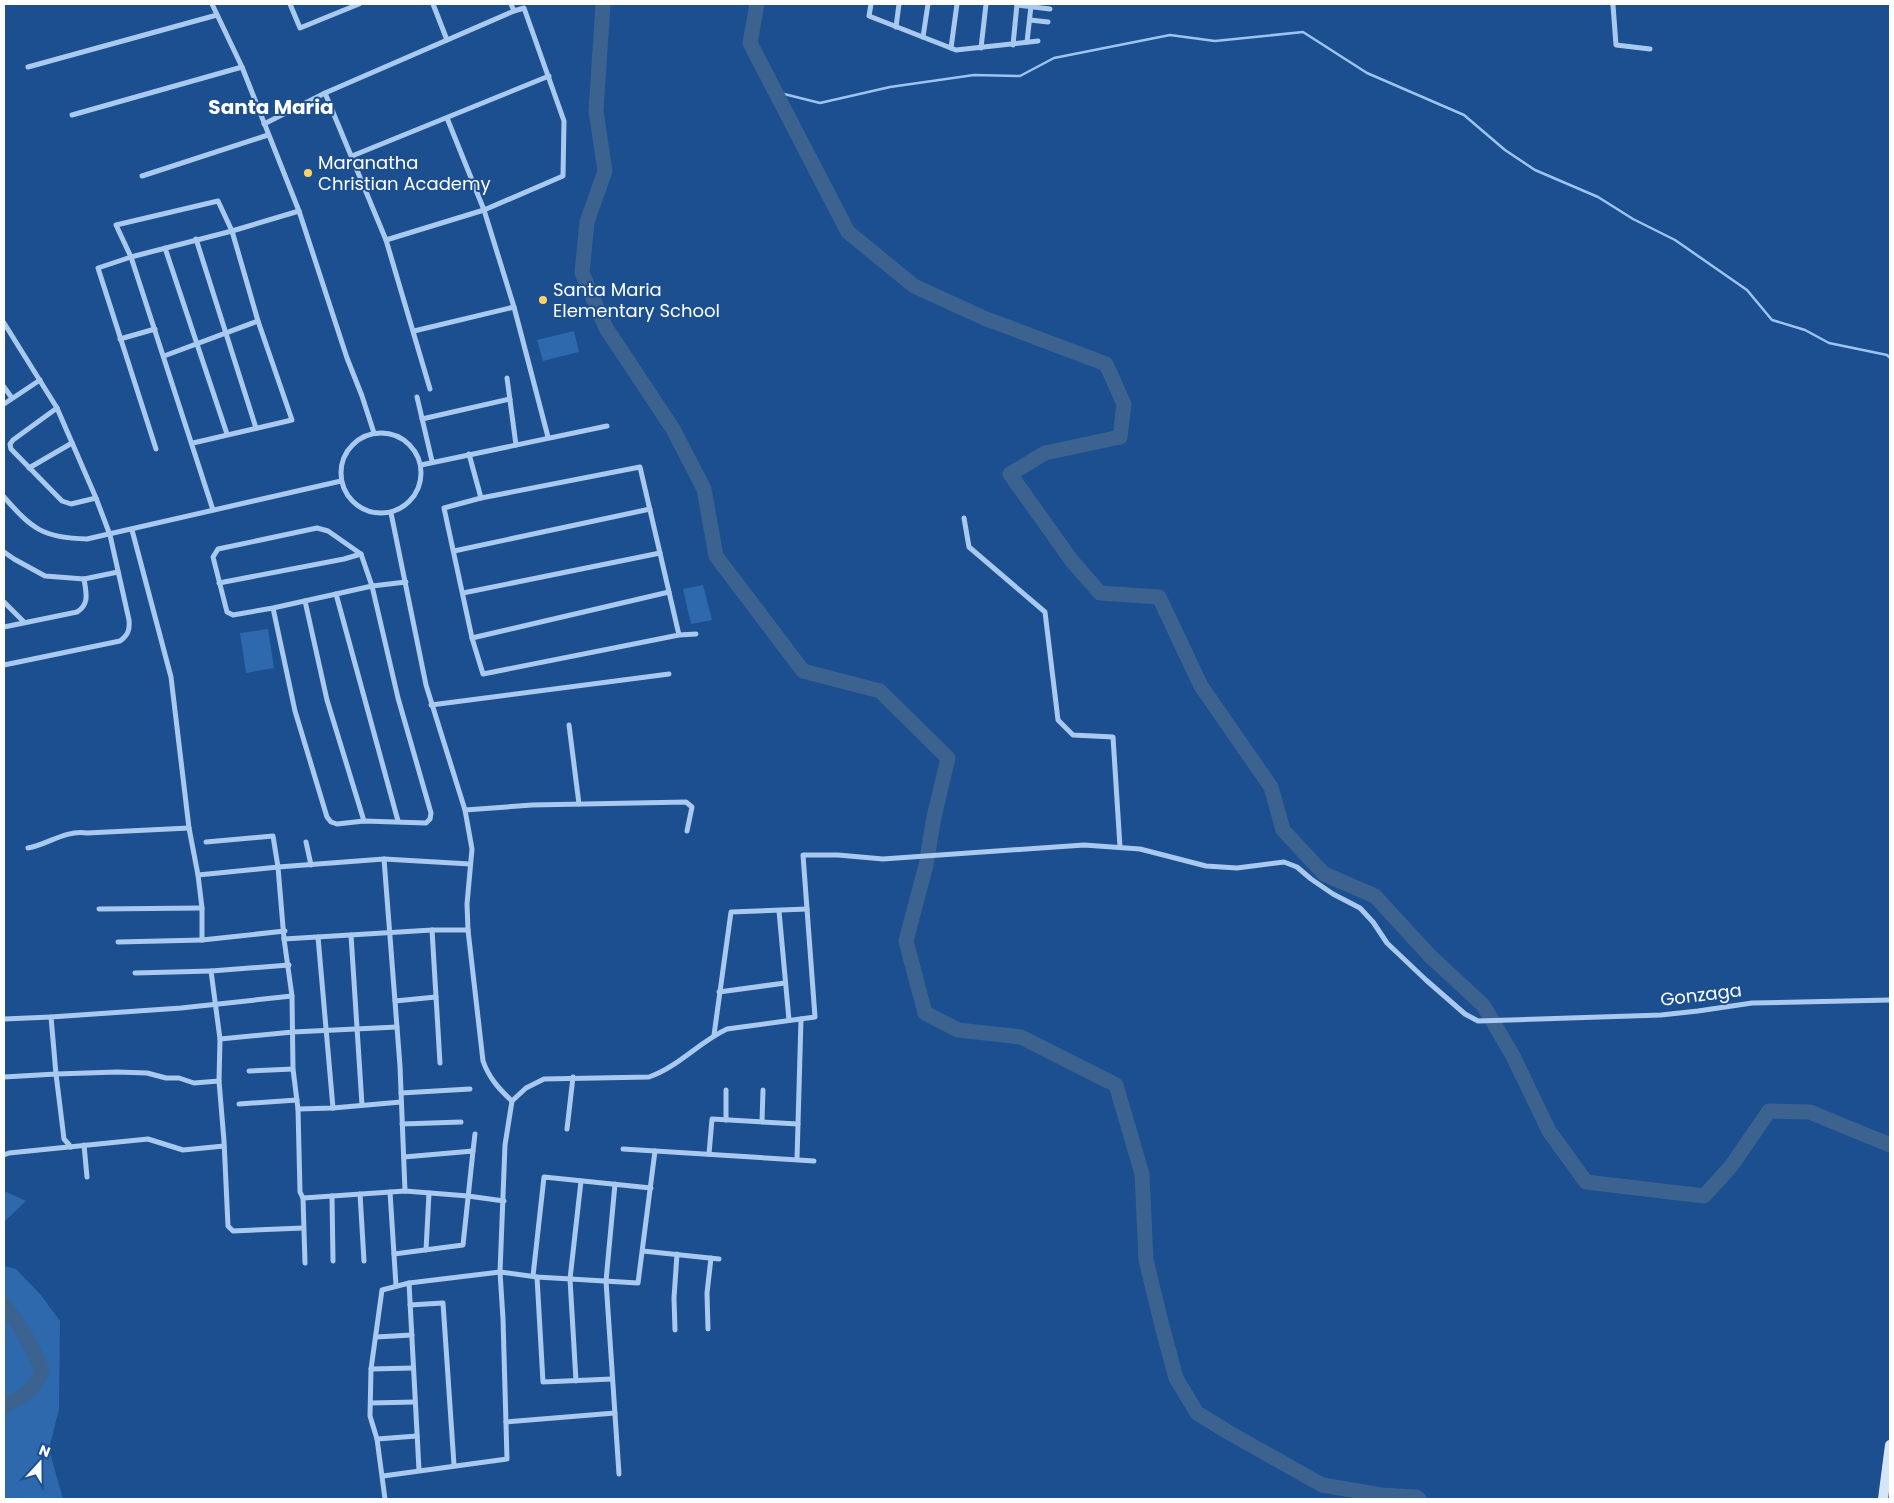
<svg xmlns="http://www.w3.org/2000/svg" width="1894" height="1503" font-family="Poppins,sans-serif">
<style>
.green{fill:#2e69ad}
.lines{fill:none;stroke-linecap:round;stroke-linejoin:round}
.stream{stroke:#9cc4f0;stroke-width:2.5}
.river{stroke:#3c6290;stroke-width:15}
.street{stroke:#a9c9ee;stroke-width:5}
.secondary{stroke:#d6e6fa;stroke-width:10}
.poi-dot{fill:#ffd166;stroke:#1b4f8f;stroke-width:2}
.labels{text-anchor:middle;stroke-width:4;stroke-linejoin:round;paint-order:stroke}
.poi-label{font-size:18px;fill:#fff;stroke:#1b4f8f;text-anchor:start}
.street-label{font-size:18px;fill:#fff;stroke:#1b4f8f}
.quarter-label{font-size:20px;font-weight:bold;fill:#fff;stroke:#1b4f8f}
</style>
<rect width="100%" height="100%" fill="#1b4f8f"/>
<g class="green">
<polygon points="574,331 579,352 543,361 537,340"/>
<polygon points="703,585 712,620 691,624 683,589"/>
<polygon points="268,629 274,668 246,673 240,633"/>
<polygon points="4,1191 26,1201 4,1222"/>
<polygon points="4,1266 16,1269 40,1294 60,1321 59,1409 49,1449 63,1499 4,1499"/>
</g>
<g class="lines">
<polyline class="stream" points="776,92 820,103 890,87 974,75 1020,76 1054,58 1170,35 1215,41 1303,32 1367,73 1464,115 1505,150 1535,170 1598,197 1633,219 1675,240 1747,290 1772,320 1805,330 1829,343 1887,355 1890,358"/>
<g class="river">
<polyline points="603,4 596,111 605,171 587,222 582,273 606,328 673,429 704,489 716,556 803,671 880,691 948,758 934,817 926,865 906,941 925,1013 958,1030 1021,1037 1116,1085 1142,1174 1146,1260 1162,1326 1176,1378 1197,1413 1228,1432 1322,1485 1381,1495 1416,1497 1419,1499"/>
<polyline points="757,4 750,43 848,232 914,286 984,318 1106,364 1124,404 1120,437 1045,453 1010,474 1072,561 1100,593 1159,597 1201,686 1271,787 1283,830 1324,874 1375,896 1430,956 1483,1005 1513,1056 1549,1131 1586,1182 1704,1196 1732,1165 1769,1111 1810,1112 1890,1145"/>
<path d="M 4,1305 C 20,1325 32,1346 42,1370 C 33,1392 24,1395 4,1406"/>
</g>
<g class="street">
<polyline points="212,4 242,67 299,211 347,358 362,396 374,433"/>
<polyline points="290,4 300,28 359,4"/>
<polyline points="433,4 447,40"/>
<polyline points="871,4 869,16 956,50 1038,41"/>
<polyline points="1612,4 1613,5 1616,45 1650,49"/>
<polyline points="1017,5 1050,9"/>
<polyline points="1030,20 1048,22"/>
<polyline points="896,27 899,4"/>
<polyline points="923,37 928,4"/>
<polyline points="1027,42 1031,6"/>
<polyline points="1013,45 1017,4"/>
<polyline points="951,48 957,4"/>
<polyline points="981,48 986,4"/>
<polyline points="28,67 217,15"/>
<polyline points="325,93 386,240 430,389"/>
<polyline points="72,115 242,67"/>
<polyline points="447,118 484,210 514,307 548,437"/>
<polyline points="264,124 325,93 514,11"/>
<polyline points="352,156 549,76"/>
<polyline points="142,176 268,135"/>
<polyline points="196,239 256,428"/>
<polyline points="386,240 484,210 563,176 564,121 524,8 514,11 511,4"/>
<polyline points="165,248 227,434"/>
<path d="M 4,323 L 57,408 L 96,498 L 110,535 L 129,620 C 130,630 128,635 120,641 L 4,665"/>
<polyline points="414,331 514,307"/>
<polyline points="120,339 155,329"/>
<polyline points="164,356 258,321"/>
<polyline points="507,378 516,445"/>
<polyline points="4,387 12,398"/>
<polyline points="417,397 432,461"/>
<polyline points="4,404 40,380"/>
<polyline points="57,408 13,440 10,444 11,449 62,501 71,504 96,498"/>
<polyline points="422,419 510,399"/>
<circle cx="381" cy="473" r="40"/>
<polyline points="193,443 292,420 258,321 232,231 218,201 116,225 131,257 213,510"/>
<polyline points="156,449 98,268 131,257 232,231 299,211"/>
<polyline points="469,454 481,498"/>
<polyline points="421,465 607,426"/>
<polyline points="29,468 72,443"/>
<path d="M 4,497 C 32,529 43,538 87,539 L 341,481"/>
<path d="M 391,513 L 426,685 L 465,810 L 472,849 L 467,904 L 468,930 L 483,1061 C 489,1078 499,1089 512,1101"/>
<polyline points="964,518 969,547 1045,612 1058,720 1073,735 1113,737 1120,847"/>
<polyline points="132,530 171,677 189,828 198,875 202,908 202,940 285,931"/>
<polyline points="454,551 650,509"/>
<path d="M 4,552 L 14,559 L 45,576 L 84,579 C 86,592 90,604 77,612 L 4,627"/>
<polyline points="84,579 118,572"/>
<polyline points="219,583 344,559 361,554"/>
<polyline points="463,593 660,553"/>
<polyline points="336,594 398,821"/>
<polyline points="305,601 327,700 364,821"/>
<polyline points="4,602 24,622"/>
<polyline points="273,608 295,711 327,817 331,822 337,824 364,821 426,823 430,819 431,813 398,698 372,586 361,554 328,531 317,528 218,549 213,557 227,612 233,615 273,608 372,586 406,582"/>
<polyline points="679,635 640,467 481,498 444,508 472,638 483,674 679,635 696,634"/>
<polyline points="472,638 669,592"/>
<polyline points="431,705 669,674"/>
<polyline points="569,725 579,804"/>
<polyline points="465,810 532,805 686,802 692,807 687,831"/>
<polyline points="306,842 311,865"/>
<path d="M 28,848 C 49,844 64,830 87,833 L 189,828"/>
<polyline points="384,859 400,1066 405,1191"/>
<polyline points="470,864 384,859 278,867 284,939 292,996 293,1069 298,1109 300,1192 303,1198 405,1191 468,1196 504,1201"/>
<polyline points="198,875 278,867 273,836 206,842"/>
<polyline points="99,909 202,908"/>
<polyline points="779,911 789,1020"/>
<polyline points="432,930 440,1063"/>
<polyline points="351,935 362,1105"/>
<polyline points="318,937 333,1108"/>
<polyline points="284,939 432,930 468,930"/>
<polyline points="118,942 202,940"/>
<polyline points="289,965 211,971 220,1039 219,1081 224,1141 228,1226 233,1231 303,1228"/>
<polyline points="135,973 211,971"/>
<polyline points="719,992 785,983"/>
<polyline points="395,1001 436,997"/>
<polyline points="4,1019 51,1017"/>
<polyline points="714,1035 731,912 807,909"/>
<polyline points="220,1039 293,1032 397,1027"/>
<polyline points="249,1071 293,1069"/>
<polyline points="4,1077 56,1074 64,1139 71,1147"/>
<polyline points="219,1081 194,1083 179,1078 166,1078 147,1073 117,1072 56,1074 51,1017 181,1008 292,996"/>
<polyline points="401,1093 470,1089"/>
<polyline points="239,1104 297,1100"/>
<polyline points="298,1109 333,1108 401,1102"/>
<polyline points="726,1120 726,1090"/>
<polyline points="762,1122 763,1090"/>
<polyline points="402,1124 461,1122"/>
<polyline points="567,1129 573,1077"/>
<polyline points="84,1145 87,1177"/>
<polyline points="623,1149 814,1161"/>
<polyline points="473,1151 475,1134"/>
<polyline points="709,1154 712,1119 798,1124"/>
<polyline points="4,1155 9,1153 148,1139 183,1150 224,1146"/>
<polyline points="797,1159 801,1019"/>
<polyline points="615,1184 606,1281 619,1474"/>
<polyline points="390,1192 396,1286"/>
<polyline points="360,1194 364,1261"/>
<polyline points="332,1196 333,1261"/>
<polyline points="303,1198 305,1263"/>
<polyline points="426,1250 429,1193"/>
<polyline points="643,1251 719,1259"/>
<polyline points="394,1254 463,1245 473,1151 404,1157"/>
<polyline points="533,1276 544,1177 651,1188"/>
<polyline points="537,1277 543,1382 612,1379"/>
<polyline points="409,1283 419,1470"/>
<polyline points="410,1305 443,1303 454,1465"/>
<polyline points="708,1329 707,1293 711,1258"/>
<polyline points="675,1330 674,1298 677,1254"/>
<polyline points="376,1337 412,1335"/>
<polyline points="371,1369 413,1368"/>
<polyline points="576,1381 570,1279 581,1181"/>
<polyline points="371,1403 415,1402"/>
<polyline points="506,1422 615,1413"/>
<polyline points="377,1439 417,1436"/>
<path d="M 383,1476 L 507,1459 L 503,1319 L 500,1272 L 505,1145 L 512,1101 L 526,1088 L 544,1079 L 649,1077 C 678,1067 699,1042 727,1029 L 815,1017 L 803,855 L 838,855 L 883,859 L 1084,845 L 1140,849 L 1206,866 L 1237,868 L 1284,862 L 1297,867 L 1311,879 L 1333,894 L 1360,908 L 1373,922 L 1387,943 L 1426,980 L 1465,1014 L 1478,1021 L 1661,1015 L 1698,1011 L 1752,1003 L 1890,1000"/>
<polyline points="385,1499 377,1439 370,1416 371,1369 382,1290 409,1283 500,1272 537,1277 638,1283 655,1151"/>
</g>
<polyline class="secondary" points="1883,1499 1890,1445"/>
</g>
<g class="poi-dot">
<circle cx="308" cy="173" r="5"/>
<circle cx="543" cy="300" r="5"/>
</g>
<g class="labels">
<g class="poi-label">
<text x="318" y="169">Maranatha<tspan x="318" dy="21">Christian Academy</tspan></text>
<text x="553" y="296">Santa Maria<tspan x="553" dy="21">Elementary School</tspan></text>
</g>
<g class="street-label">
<text transform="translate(1701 995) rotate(-7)" y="6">Gonzaga</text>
</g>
<g class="quarter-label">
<text x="271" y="114">Santa Maria</text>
</g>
</g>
<rect width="1894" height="1503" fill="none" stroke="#ffffff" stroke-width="10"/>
<g transform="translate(40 1463) rotate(21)" stroke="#1b4f8f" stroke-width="4" paint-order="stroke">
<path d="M0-4L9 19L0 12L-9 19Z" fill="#ffffff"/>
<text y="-8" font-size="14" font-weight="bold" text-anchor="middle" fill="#ffffff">N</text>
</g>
</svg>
